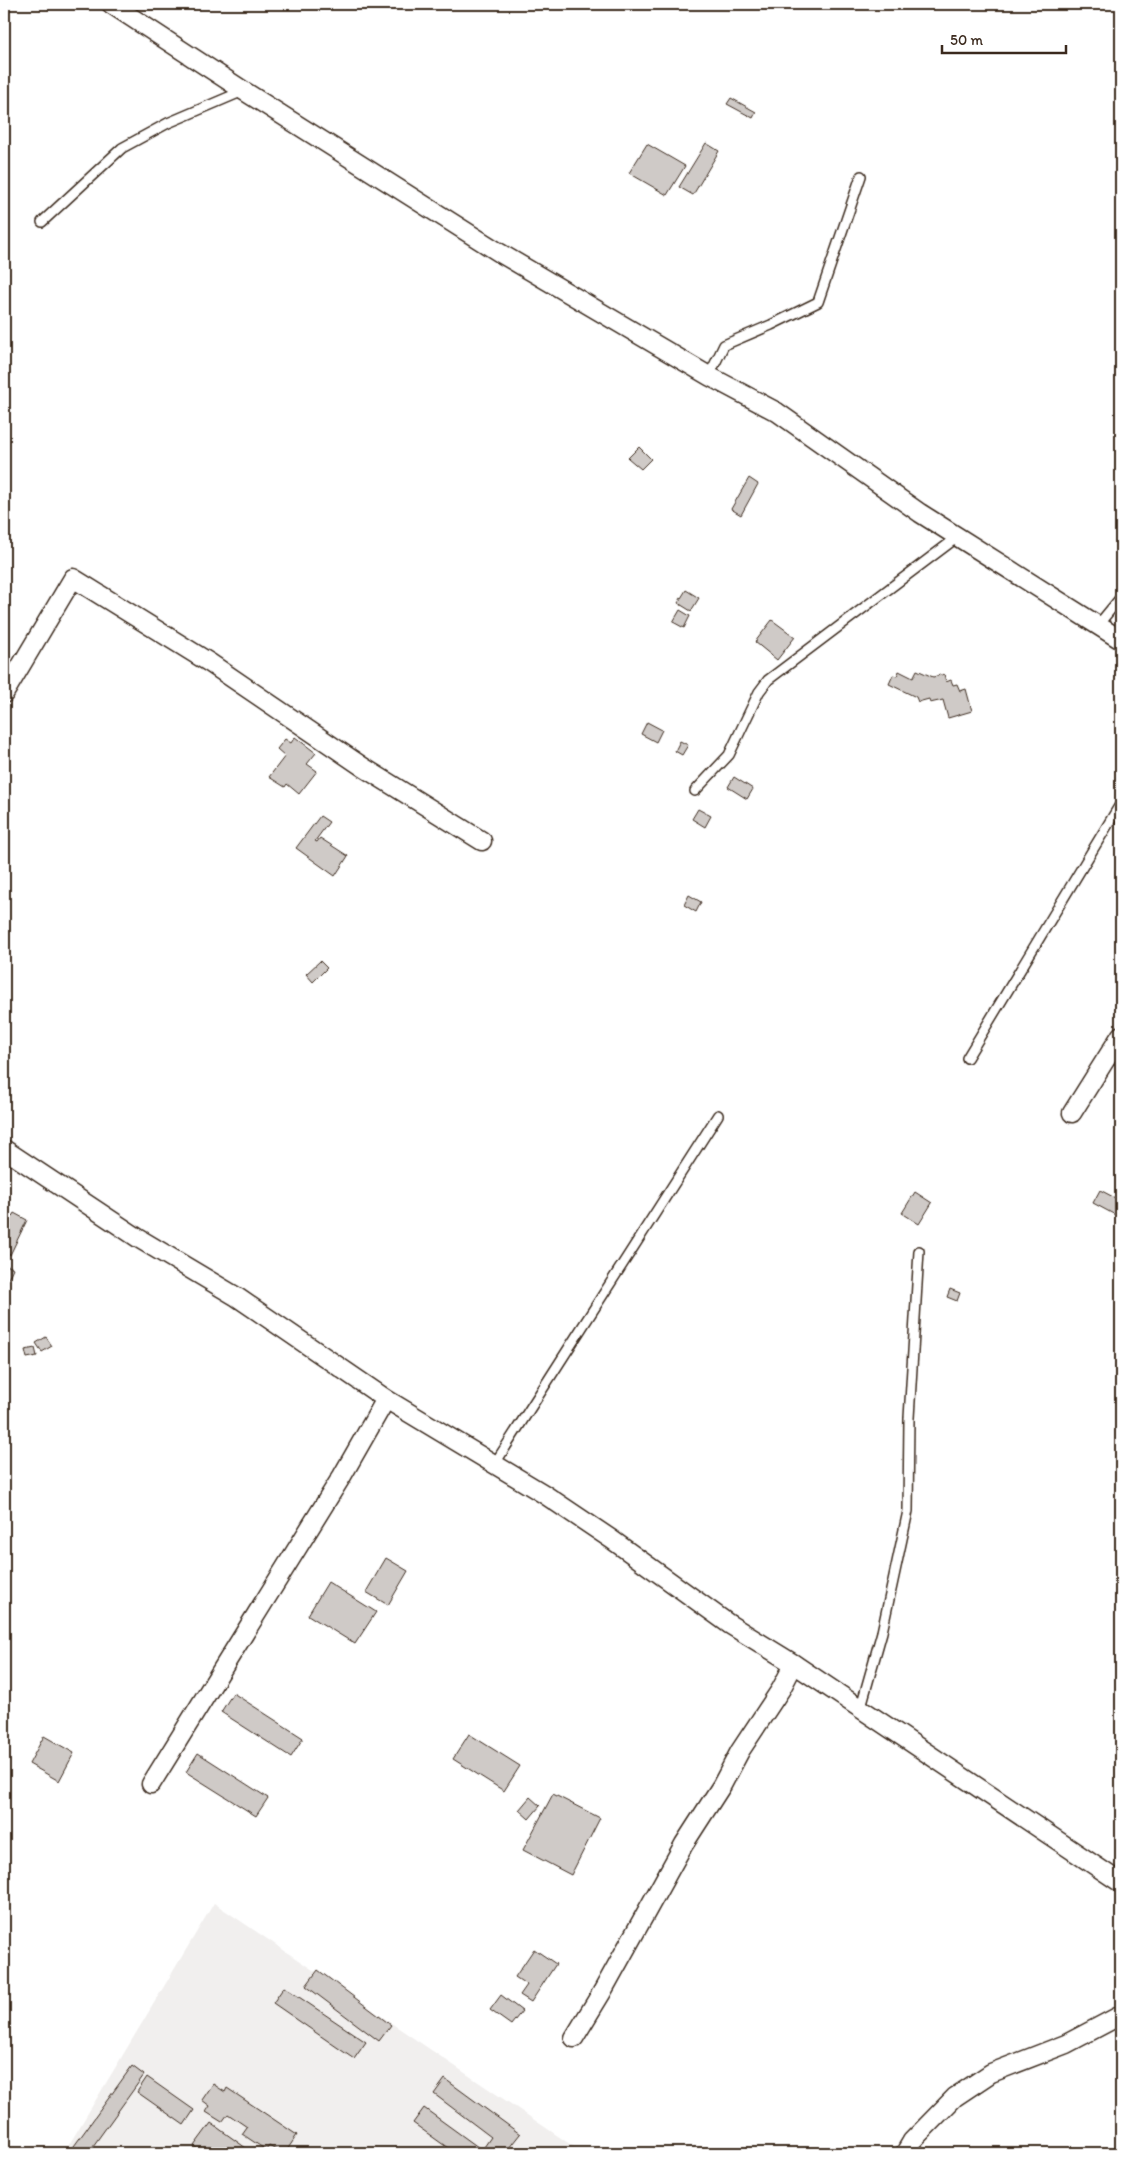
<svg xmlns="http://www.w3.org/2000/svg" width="1125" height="2157" font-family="Itim,sans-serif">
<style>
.built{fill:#f1efee}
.building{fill:#cfcac7;stroke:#3b2a1e}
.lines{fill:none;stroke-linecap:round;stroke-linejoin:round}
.lane-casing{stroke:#3b2a1e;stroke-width:12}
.street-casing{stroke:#3b2a1e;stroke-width:21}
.lane{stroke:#fff;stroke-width:9}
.street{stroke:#fff;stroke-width:18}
</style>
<rect width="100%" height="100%" fill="#fff"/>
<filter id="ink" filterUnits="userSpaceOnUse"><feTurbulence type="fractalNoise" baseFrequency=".02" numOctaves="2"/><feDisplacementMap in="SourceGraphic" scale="10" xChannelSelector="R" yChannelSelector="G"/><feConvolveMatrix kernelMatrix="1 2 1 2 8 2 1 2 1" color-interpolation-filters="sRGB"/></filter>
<g filter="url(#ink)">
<polygon class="built" points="214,1903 583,2153 64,2153"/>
<g class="building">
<polygon points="731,98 756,112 753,118 727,104"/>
<polygon points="706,143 719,151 693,195 679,187"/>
<polygon points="647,144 685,166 667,195 629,173"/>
<polygon points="4,272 8,273 4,291"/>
<polygon points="639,447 651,459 641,469 628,458"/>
<polygon points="749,478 758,484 741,515 731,509"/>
<polygon points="686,590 699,598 691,611 678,603"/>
<polygon points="680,610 690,616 684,628 673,622"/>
<polygon points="772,620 795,637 777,660 755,642"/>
<polygon points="917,670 933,677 944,674 946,682 951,680 953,685 957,684 960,691 966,689 972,711 948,718 943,700 930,703 929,699 918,702 916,697 889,684 893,675 897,676 899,671 913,678"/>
<polygon points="647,722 662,730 656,742 641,734"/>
<polygon points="295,737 316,753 307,764 317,771 299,794 287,784 285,787 269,777 285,756 277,749 285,739 291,743"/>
<polygon points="680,741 688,745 682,755 675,751"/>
<polygon points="734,777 753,789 747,799 728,787"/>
<polygon points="698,809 711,816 705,827 692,819"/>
<polygon points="320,816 329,822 315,841 317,842 320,838 348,856 335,876 296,848"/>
<polygon points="689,895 701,902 696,912 684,905"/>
<polygon points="320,961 327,968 313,982 306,974"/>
<polygon points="1100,1190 1121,1201 1121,1218 1093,1203"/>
<polygon points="915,1192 932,1203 919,1224 902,1213"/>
<polygon points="14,1213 27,1220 10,1255 4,1251 4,1217 10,1220"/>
<polygon points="4,1264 13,1268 4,1288"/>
<polygon points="950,1289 960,1293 957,1301 947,1297"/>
<polygon points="46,1337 52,1346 42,1352 36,1343"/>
<polygon points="35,1348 37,1356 27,1358 25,1350"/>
<polygon points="386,1558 408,1571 388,1605 366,1592"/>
<polygon points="328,1582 376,1612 355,1644 308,1615"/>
<polygon points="233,1693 303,1738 291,1757 221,1712"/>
<polygon points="469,1734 520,1766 504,1791 453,1759"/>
<polygon points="44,1736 74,1753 59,1781 29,1764"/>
<polygon points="198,1753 268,1798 256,1816 186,1772"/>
<polygon points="553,1794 600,1818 571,1875 523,1850"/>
<polygon points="530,1797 540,1806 529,1819 519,1810"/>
<polygon points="534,1949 556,1964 531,2002 520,1995 527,1985 515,1977"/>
<polygon points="318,1970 391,2025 379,2041 306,1986"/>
<polygon points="284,1987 366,2042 354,2059 273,2003"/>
<polygon points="501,1995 522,2011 511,2025 490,2010"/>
<polygon points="132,2066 144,2075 88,2153 69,2153"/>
<polygon points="147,2077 194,2110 184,2125 137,2092"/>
<polygon points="445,2079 520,2134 505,2153 455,2153 413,2123 424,2108 482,2150 491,2137 434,2094"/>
<polygon points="213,2084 225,2092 227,2088 297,2135 285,2153 281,2153 269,2146 266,2150 242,2134 247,2127 228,2114 222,2122 206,2112 210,2106 202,2100"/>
<polygon points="4,2118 8,2119 6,2133 4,2132"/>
<polygon points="211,2123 253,2153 203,2153 194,2146"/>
<polygon points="527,2147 536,2153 522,2153"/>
</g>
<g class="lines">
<defs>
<g id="lane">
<polyline points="42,222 122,148 168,123 243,91"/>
<polyline points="709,376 724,345 771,325 818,302 861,176"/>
<polyline points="1098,625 1121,597"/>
<polyline points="695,791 729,755 759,692 768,680 959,536"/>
<polyline points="967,1058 1121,803"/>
<polyline points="494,1465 718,1115"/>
<polyline points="860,1710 882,1632 908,1511 909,1418 919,1251"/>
</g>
<g id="street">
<polyline points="111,4 244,91 500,253 709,376 777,412 920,513 1121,640"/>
<polyline points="4,694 73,578 210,663 363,767 482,841"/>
<polyline points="1072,1113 1121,1035"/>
<polyline points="4,1149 138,1238 237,1297 386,1399 544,1494 611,1539 729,1624 794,1664 1121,1883"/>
<polyline points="151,1784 342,1476 386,1399"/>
<polyline points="574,2038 602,1992 684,1844 722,1785 740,1751 781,1689 794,1664"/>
<polyline points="905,2153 912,2141 955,2097 991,2073 1066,2044 1121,2015"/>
</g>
</defs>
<use href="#lane" class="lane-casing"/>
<use href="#street" class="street-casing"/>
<use href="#lane" class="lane"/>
<use href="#street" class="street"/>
</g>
</g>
<rect width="1125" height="2157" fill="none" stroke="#fff" stroke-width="20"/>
<rect x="10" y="10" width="1105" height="2137" fill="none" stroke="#3b2a1e" stroke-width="2" filter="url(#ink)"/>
<path d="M942 45v8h124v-8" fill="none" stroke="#3b2a1e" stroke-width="2.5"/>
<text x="950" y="45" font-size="15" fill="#3b2a1e" stroke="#ffffff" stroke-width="4" paint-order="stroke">50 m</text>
</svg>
